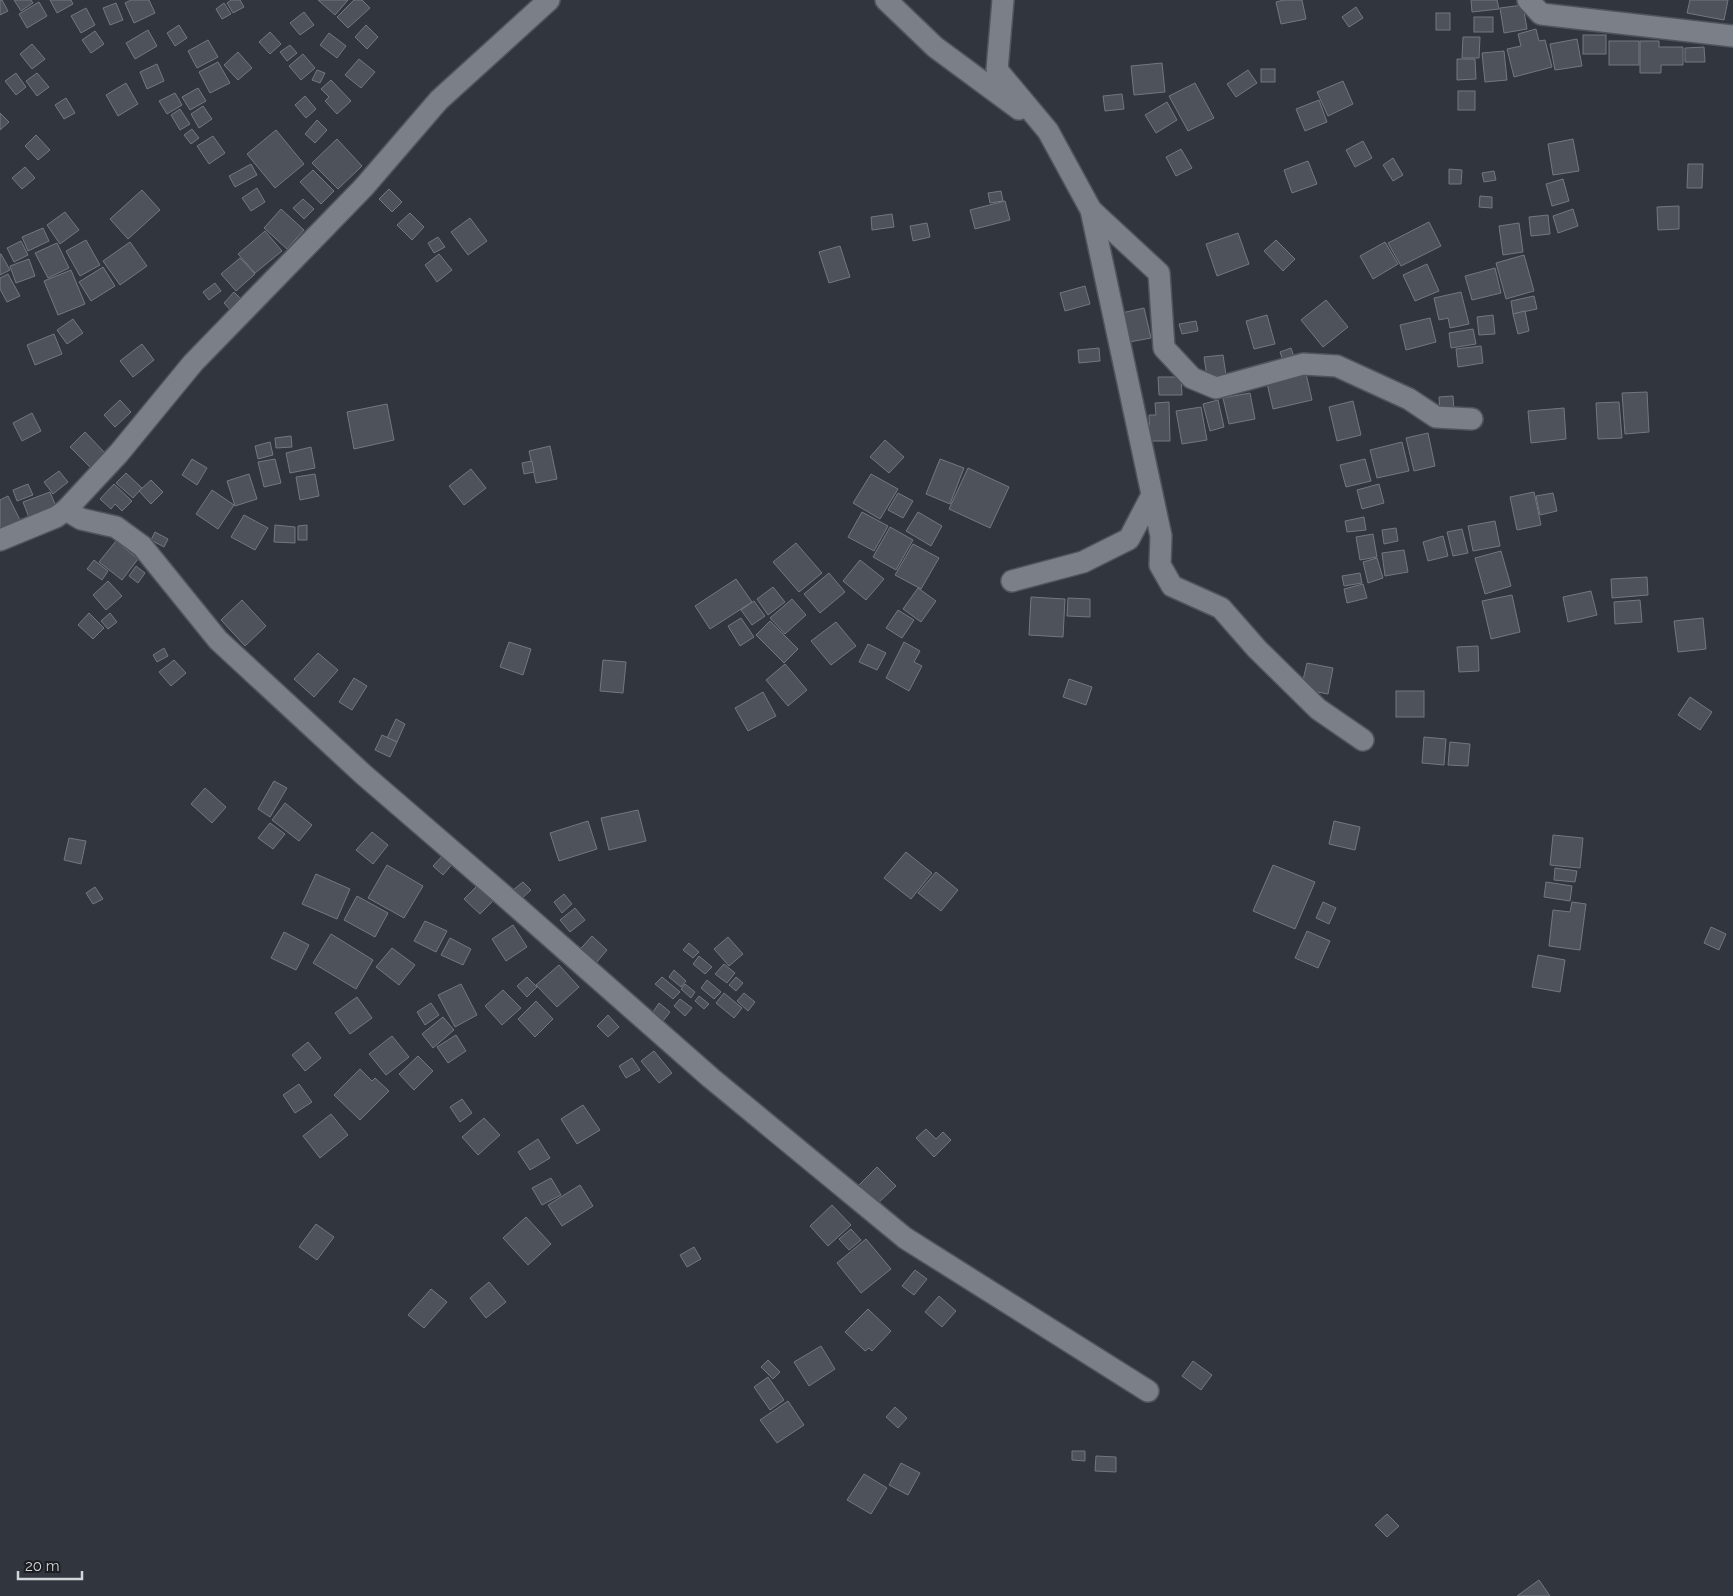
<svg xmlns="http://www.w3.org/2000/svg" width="1733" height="1596" font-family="Raleway,sans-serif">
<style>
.building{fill:#4e535b;stroke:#727780}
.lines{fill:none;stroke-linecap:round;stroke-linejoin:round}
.minor-casing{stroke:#50545b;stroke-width:24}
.minor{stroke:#7a7f88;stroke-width:21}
</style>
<rect width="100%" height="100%" fill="#31363e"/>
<g class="building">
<polygon points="0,0 2,0 8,11 0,15"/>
<polygon points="14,0 31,0 33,3 21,11"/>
<polygon points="50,0 71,0 73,4 57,13"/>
<polygon points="131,0 149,0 155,13 134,23 125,3"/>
<polygon points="231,0 240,0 244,7 233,13 227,3"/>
<polygon points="318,0 348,0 335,15"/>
<polygon points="354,0 362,0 370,8 348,28 337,17"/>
<polygon points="1284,0 1302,0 1306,19 1281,24 1276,2"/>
<polygon points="1471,0 1497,0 1499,9 1472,12"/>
<polygon points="1690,0 1728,0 1724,20 1687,13"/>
<polygon points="39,2 47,16 27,28 19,14"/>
<polygon points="116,3 123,20 110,25 103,8"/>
<polygon points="224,3 231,14 222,19 216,9"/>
<polygon points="1523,5 1527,29 1504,33 1500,8"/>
<polygon points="1356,7 1363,18 1349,27 1342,17"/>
<polygon points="86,8 95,25 81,33 71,16"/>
<polygon points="304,12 314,25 300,35 290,23"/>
<rect x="1436" y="13" width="14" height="17"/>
<rect x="1474" y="17" width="19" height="15"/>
<polygon points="179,25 187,38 175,46 167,33"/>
<polygon points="366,25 378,37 367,49 355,37"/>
<polygon points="1536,29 1539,41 1545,40 1552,67 1514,77 1507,49 1521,46 1518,34"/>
<polygon points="148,30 157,46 135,59 126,43"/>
<polygon points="95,31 104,44 91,53 82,40"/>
<polygon points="270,32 281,44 270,54 259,42"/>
<polygon points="329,33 346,46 337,58 320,45"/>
<rect x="1583" y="35" width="23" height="19"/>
<polygon points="1463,37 1480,37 1479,58 1462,58"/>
<polygon points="1577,39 1582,66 1555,70 1550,44"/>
<polygon points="208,40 218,57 197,68 188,51"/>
<rect x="1609" y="41" width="30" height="24"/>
<polygon points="1640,41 1659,41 1659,47 1683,47 1683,65 1661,65 1661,73 1640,73"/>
<polygon points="32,44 45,59 32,69 20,54"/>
<polygon points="290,45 297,53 287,61 280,52"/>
<polygon points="1704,47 1705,62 1685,62 1685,48"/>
<polygon points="1504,51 1507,80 1485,82 1482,53"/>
<polygon points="238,52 252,68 238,80 224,65"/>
<polygon points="303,54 315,68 301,80 289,66"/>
<polygon points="359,59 375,72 361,88 345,75"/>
<polygon points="1457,59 1475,59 1476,79 1457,80"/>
<polygon points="218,62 230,83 210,93 199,72"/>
<polygon points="1162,63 1165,92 1134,95 1131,66"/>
<polygon points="157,64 164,81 147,89 140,72"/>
<rect x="1261" y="69" width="14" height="13"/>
<polygon points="317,70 325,73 320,83 312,80"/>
<polygon points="1248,70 1257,83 1236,97 1227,84"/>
<polygon points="16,73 26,87 16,95 5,81"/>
<polygon points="37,73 49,87 37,96 26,81"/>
<polygon points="331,80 351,101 337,114 325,101 329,97 321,89"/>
<polygon points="1343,81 1353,104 1328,116 1317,92"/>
<polygon points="126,83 138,104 118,116 106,95"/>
<polygon points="1195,83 1214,118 1188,131 1169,96"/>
<polygon points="198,88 206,101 190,110 182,97"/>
<rect x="1458" y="91" width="17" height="19"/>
<polygon points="175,93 182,105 167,114 159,101"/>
<polygon points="1122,94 1124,109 1105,111 1103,96"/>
<polygon points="305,96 316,109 306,118 295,105"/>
<polygon points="66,98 75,113 64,119 55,105"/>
<polygon points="1319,100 1327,122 1305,131 1296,109"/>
<polygon points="1167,102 1177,120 1156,133 1145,115"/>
<polygon points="203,106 212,119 199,128 191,114"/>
<polygon points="180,109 190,124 180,130 171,115"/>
<polygon points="0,113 9,122 0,130"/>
<polygon points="317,120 327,130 315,143 305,134"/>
<polygon points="192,129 199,138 191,144 184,135"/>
<polygon points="276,130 304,164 275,188 247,154"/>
<polygon points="36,135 50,150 38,160 25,146"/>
<polygon points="213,136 225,153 209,164 197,146"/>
<polygon points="337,139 362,166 338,189 312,163"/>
<polygon points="1573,139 1579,171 1553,175 1548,144"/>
<polygon points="1363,141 1372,158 1355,167 1346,150"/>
<polygon points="1181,149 1192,168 1176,176 1166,157"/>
<polygon points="1393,158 1403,175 1393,181 1383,165"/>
<polygon points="1308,161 1317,184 1292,193 1284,170"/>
<polygon points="251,164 257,175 235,187 229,176"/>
<polygon points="1688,164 1703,164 1702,188 1687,188"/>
<polygon points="25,167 35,178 22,189 12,178"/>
<polygon points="1449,169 1462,170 1461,184 1449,184"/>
<polygon points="313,170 334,191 321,204 300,182"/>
<polygon points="1494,171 1496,180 1484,182 1482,173"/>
<polygon points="1563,179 1569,201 1552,206 1546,184"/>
<polygon points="257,188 265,202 251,211 242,198"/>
<polygon points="389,189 402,202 392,212 379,199"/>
<polygon points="142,190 160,210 128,239 110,219"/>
<polygon points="1001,191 1003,201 990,203 988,193"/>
<polygon points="1480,196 1492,197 1492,208 1479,207"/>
<polygon points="303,199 314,209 304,219 293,208"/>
<polygon points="1005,201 1010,220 975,229 970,210"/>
<polygon points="1679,206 1679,229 1658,230 1657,207"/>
<polygon points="281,209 304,230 287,249 264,228"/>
<polygon points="1573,209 1578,226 1558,233 1553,216"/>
<polygon points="65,212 79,230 60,244 47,225"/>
<polygon points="410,213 424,227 412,240 397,225"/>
<polygon points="892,214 894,227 872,230 871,217"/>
<polygon points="1548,215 1550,234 1531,236 1529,217"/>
<polygon points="470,218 487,241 468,255 451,232"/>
<polygon points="1429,222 1441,246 1401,266 1388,243"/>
<polygon points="927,223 930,237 913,241 910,226"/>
<polygon points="1519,223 1523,252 1503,255 1499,226"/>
<polygon points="43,228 49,241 28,251 22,237"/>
<polygon points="265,231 282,251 255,273 238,254"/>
<polygon points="1238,233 1249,264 1217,276 1206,244"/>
<polygon points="438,237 445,247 434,253 428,243"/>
<polygon points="86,240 100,265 80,276 66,251"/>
<polygon points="1276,240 1295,259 1283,271 1264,251"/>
<polygon points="21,241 28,255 14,262 7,248"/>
<polygon points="130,242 147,266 120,285 103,261"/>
<polygon points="1385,242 1398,264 1373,279 1360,256"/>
<polygon points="57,243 69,268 48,278 35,253"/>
<polygon points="840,246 850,277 829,283 819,252"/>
<polygon points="0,254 1,254 10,270 0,275"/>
<polygon points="439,254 452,270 437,282 425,265"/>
<polygon points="1524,255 1534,291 1506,299 1496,263"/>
<polygon points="240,258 255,274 236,291 221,274"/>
<polygon points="29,259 35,276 16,283 10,266"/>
<polygon points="1427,264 1439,291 1415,301 1403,275"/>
<polygon points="103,267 115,286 91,301 79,282"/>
<polygon points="1495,268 1501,293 1472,300 1465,276"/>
<polygon points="71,270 85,304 58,315 44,281"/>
<polygon points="8,274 20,296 7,302 0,289 0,278"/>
<polygon points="215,283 221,291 209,300 203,292"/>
<polygon points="1085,286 1090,304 1065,311 1060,293"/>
<polygon points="234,292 244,302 233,313 224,303"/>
<polygon points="1461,292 1469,324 1450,328 1448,318 1439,320 1434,298"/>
<polygon points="1534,296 1537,309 1513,314 1511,301"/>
<polygon points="1326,300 1348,327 1323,347 1301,320"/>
<polygon points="1144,308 1151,338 1124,343 1117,314"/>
<polygon points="1525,311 1529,331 1518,334 1513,314"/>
<polygon points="1267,315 1275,344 1254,349 1246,321"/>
<polygon points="1493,315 1495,334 1479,335 1477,317"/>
<polygon points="1430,318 1436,342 1406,350 1400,325"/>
<polygon points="73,319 83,333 67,344 57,330"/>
<polygon points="1196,321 1198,331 1182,334 1179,324"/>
<polygon points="1473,329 1476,344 1451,348 1449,333"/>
<polygon points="54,334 62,354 35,365 27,345"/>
<polygon points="142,344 154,360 133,377 120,361"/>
<polygon points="1481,346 1483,363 1458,367 1456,349"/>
<polygon points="1099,348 1100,361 1079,363 1078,350"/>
<polygon points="1291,348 1294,357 1283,361 1280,352"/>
<polygon points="1223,355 1226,375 1207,377 1204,357"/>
<polygon points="1305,369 1312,400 1273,409 1266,379"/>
<polygon points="1158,377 1181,377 1182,395 1159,395"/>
<polygon points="1647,392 1649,432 1625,434 1622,393"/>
<polygon points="1250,393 1255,419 1229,424 1223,398"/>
<polygon points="1453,396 1454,411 1440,412 1439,397"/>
<polygon points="120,400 131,412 115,427 104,415"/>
<polygon points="1218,400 1224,427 1210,431 1203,404"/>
<polygon points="1353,401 1361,435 1337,441 1329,407"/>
<polygon points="1169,402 1170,441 1150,441 1149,415 1156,415 1155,403"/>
<polygon points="1619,402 1622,438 1598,439 1596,403"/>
<polygon points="387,404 394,440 354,449 347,412"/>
<polygon points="1201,407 1207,440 1182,444 1176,411"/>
<polygon points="1564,408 1566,439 1531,443 1528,411"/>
<polygon points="32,413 41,431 22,441 13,423"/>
<polygon points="85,432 106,454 91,468 70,447"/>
<polygon points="1428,433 1435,466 1414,471 1406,438"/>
<polygon points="291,436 292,447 276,448 275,438"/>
<polygon points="885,440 904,457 889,473 870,457"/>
<polygon points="270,442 273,455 258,459 255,446"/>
<polygon points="1402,442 1409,471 1377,478 1370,450"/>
<polygon points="550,446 557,479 536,483 529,451"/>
<polygon points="311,447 315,468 290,473 286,453"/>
<polygon points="192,459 207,468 197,485 182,475"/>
<polygon points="275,459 281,483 264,487 258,462"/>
<polygon points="940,459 964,468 950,504 926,494"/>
<polygon points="1365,459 1371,481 1346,487 1340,465"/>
<polygon points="532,461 534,472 524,474 522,463"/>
<polygon points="968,468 1009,487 990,528 949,509"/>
<polygon points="471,469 486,488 464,505 449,486"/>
<polygon points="59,471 68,482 53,494 44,482"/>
<polygon points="126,473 142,488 133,498 116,483"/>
<polygon points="249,474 257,499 235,506 227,481"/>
<polygon points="315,474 319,496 300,500 296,477"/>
<polygon points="871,474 898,489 880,519 853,503"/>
<polygon points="151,480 163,492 151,504 139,491"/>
<polygon points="28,484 33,495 17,501 13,490"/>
<polygon points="114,484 132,501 122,511 115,504 111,509 100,499"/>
<polygon points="1379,484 1384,503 1362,509 1357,490"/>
<polygon points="212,490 234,505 218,529 196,514"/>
<polygon points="50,492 57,509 30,520 23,502"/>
<polygon points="1534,492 1541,525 1517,530 1510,497"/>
<polygon points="898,493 913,501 903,518 888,510"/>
<polygon points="1553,493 1557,511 1540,515 1536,496"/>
<polygon points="8,496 21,522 0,532 0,500"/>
<polygon points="862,512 888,526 874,551 848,537"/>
<polygon points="918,512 942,526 931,546 906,531"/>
<polygon points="244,515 268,528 255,550 231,537"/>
<polygon points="1364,517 1366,530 1347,532 1345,521"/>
<polygon points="1495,521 1500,546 1473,551 1468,526"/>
<polygon points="275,525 295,527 295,543 274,542"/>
<polygon points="307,525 307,540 298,540 298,526"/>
<polygon points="890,527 913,540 896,570 873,557"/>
<polygon points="1396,528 1398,541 1384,544 1382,530"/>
<polygon points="1462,529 1468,553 1453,556 1447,532"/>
<polygon points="155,532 168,539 164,547 151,540"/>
<polygon points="1373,534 1377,557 1360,560 1356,537"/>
<polygon points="1443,536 1448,556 1428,561 1423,542"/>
<polygon points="116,541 138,559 122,580 99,562"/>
<polygon points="796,543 822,573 799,592 773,562"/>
<polygon points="913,544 939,558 921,589 895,575"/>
<polygon points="1404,550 1408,572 1385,576 1382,553"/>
<polygon points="1501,551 1511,586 1485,594 1475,558"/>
<polygon points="1377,558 1383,578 1368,583 1363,562"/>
<polygon points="94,560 108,571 102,580 87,569"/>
<polygon points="860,560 884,579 866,600 843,581"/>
<polygon points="136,566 145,573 138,583 129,576"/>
<polygon points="829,573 845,592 820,613 804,594"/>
<polygon points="1360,573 1362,583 1344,586 1342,576"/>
<polygon points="1647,577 1648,595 1612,598 1611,579"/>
<polygon points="736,579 752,602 710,629 695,606"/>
<polygon points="108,581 122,596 106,610 93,595"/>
<polygon points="1363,584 1367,598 1347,603 1344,589"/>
<polygon points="773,587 785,602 768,615 757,599"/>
<polygon points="918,588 936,601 921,622 903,609"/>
<polygon points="1591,591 1597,615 1568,622 1563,597"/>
<polygon points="1512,595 1520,632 1491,639 1482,601"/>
<polygon points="1031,597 1065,599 1063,637 1029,635"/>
<polygon points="1068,598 1090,599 1090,617 1067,616"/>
<polygon points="792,599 806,615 785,634 770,618"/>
<polygon points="242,600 266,626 245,646 221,620"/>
<polygon points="1640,600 1642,622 1615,624 1614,602"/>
<polygon points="754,601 765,616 752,625 741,610"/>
<polygon points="898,610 914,620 902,638 886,628"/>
<polygon points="89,613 104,628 93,639 78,625"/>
<polygon points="110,613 117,622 108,629 101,621"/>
<polygon points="741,618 754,637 740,646 728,626"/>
<polygon points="1703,618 1706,649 1678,652 1674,621"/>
<polygon points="770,621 798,649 784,663 756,635"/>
<polygon points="836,622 856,646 831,665 811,641"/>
<polygon points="509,642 531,649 523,675 500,667"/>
<polygon points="904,642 920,651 914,662 922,666 909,691 886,678"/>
<polygon points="868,644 886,653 877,670 859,662"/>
<polygon points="1478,646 1479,671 1459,672 1457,647"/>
<polygon points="164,648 168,656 157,662 153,655"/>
<polygon points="318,653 338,670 314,697 294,679"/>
<polygon points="174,660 186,673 171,686 159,672"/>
<polygon points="603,660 626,662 623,693 600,691"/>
<polygon points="1307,663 1333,668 1328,694 1301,689"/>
<polygon points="785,664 807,690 788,706 766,680"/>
<polygon points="354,678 367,686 352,710 339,702"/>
<polygon points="1069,679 1092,687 1086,705 1063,697"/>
<rect x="1396" y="691" width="28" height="26"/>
<polygon points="763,692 776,716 748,731 735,708"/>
<polygon points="1690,697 1712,712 1700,730 1678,715"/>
<polygon points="396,719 405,724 397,742 387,738"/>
<polygon points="382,735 397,742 390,757 375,750"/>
<polygon points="1424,737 1446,739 1444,765 1422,763"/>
<polygon points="1450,742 1470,744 1468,766 1448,765"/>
<polygon points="274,781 287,788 270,817 258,809"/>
<polygon points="205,788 226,807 212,823 191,804"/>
<polygon points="285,803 312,825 299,841 272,820"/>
<polygon points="638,810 646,841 609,850 601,818"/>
<polygon points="588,821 597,849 559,861 550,833"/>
<polygon points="1334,821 1360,827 1355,850 1329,844"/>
<polygon points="270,823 285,834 273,849 258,838"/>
<polygon points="372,832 388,845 373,864 356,850"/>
<polygon points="1553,835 1583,838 1580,868 1550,865"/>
<polygon points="69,838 86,841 81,864 64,860"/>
<polygon points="906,852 932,873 911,899 884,878"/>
<polygon points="445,853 454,862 443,875 433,866"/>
<polygon points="387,865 423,886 404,918 368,898"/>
<polygon points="1273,865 1315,882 1295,929 1253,911"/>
<polygon points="1555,868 1577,871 1575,882 1554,880"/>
<polygon points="936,872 958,890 941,911 918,893"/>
<polygon points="316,874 350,889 337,919 302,904"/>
<polygon points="523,882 531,890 521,899 513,890"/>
<polygon points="1546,882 1572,886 1570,901 1544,897"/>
<polygon points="478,885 494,900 480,914 464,899"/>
<polygon points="95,887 103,899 93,904 86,893"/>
<polygon points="564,894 572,904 562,913 554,902"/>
<polygon points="357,896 388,913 375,937 344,920"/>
<polygon points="1323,902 1336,908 1329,924 1316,918"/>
<polygon points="1572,902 1586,904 1580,950 1549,946 1553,910 1570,912"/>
<polygon points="575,908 585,920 570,932 560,920"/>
<polygon points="425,921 447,931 436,952 414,941"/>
<polygon points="513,925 527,947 506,961 492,939"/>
<polygon points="1711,927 1726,934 1719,950 1704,943"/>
<polygon points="1307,931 1330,941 1318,968 1295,958"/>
<polygon points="284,932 309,945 296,970 271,958"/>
<polygon points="331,934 373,960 356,989 313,963"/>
<polygon points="592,936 607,950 591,969 575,955"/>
<polygon points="728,937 743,954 729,966 714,949"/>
<polygon points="450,938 471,949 463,965 441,955"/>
<polygon points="689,943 699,952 693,958 683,950"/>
<polygon points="392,948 415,965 399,985 376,967"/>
<polygon points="1538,955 1565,960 1560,992 1532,987"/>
<polygon points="699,956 712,967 705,974 693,964"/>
<polygon points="724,964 735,973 727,983 715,974"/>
<polygon points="559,965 579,987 557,1007 536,985"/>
<polygon points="674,970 686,981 681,987 669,977"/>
<polygon points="527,977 537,987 527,997 517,986"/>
<polygon points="662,977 680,992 673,999 655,984"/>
<polygon points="736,977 743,983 736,991 729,985"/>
<polygon points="707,980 721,992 714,999 701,988"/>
<polygon points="461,984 477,1015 455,1027 438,995"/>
<polygon points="685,984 695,992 691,998 681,989"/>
<polygon points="503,990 521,1008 502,1025 485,1006"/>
<polygon points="724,993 742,1008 734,1018 716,1003"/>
<polygon points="744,993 755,1002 748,1011 737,1001"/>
<polygon points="699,996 709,1004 704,1009 695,1001"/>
<polygon points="357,997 372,1018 350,1034 335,1013"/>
<polygon points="680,999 692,1008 685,1016 674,1006"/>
<polygon points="536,1001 553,1019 535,1037 518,1019"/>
<polygon points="431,1003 439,1015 425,1025 417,1012"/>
<polygon points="659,1003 670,1012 663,1021 653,1012"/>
<polygon points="608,1015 619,1027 608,1037 597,1026"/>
<polygon points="443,1017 454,1030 433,1048 422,1034"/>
<polygon points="456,1035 466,1051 448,1063 437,1047"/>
<polygon points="392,1036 409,1057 386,1075 369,1054"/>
<polygon points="308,1042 321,1058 305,1071 292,1055"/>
<polygon points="654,1051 672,1073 659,1083 641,1061"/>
<polygon points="418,1056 433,1071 414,1090 399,1074"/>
<polygon points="632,1058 640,1070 626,1078 619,1066"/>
<polygon points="360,1069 372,1081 375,1078 389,1091 360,1120 334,1095"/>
<polygon points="299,1084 312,1102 295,1113 283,1095"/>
<polygon points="462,1099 472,1113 460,1122 450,1107"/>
<polygon points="583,1105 600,1130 577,1144 561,1119"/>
<polygon points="331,1114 348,1135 320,1158 303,1136"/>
<polygon points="484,1118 500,1135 478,1155 462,1137"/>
<polygon points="926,1129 936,1139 943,1132 951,1140 934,1157 916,1138"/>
<polygon points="538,1139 550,1158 530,1170 518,1152"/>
<polygon points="877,1167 896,1186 876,1205 857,1187"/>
<polygon points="551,1178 561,1195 542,1205 532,1188"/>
<polygon points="580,1185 593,1206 562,1226 548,1205"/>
<polygon points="832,1205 851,1225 828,1246 810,1226"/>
<polygon points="526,1217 551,1244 528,1265 503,1238"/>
<polygon points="316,1224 334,1237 317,1260 299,1247"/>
<polygon points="851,1229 861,1240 849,1250 839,1239"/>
<polygon points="866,1239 891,1269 861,1293 837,1263"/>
<polygon points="694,1247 701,1259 687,1267 680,1255"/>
<polygon points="915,1270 927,1279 914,1295 902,1286"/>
<polygon points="489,1282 506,1302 486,1318 470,1298"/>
<polygon points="431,1289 447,1302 424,1328 408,1315"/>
<polygon points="939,1296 956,1311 942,1327 925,1312"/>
<polygon points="868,1309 891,1331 872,1351 869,1348 865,1351 845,1332"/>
<polygon points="821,1346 835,1369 809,1386 794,1362"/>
<polygon points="768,1360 780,1372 773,1379 761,1367"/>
<polygon points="1193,1361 1212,1375 1201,1390 1182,1376"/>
<polygon points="768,1377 784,1400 770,1410 754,1387"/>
<polygon points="788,1401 804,1425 777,1443 760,1420"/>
<polygon points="895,1407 907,1418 898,1428 886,1417"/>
<polygon points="1072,1451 1085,1451 1085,1461 1072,1460"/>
<polygon points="1096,1456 1116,1457 1116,1472 1095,1471"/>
<polygon points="901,1463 920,1473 908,1495 889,1485"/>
<polygon points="864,1474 887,1488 871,1514 847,1500"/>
<polygon points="1387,1514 1399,1526 1387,1537 1375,1525"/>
<polygon points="1539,1580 1550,1596 1517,1596"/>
</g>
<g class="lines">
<defs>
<g id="minor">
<polyline points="886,0 935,47 1019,109"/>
<polyline points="1003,0 997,70 1048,131 1091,210 1161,536 1160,565 1172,586 1221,608 1257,649 1318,709 1363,740"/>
<polyline points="1528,0 1541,14 1733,36"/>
<polyline points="1091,210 1159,273 1164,348 1192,378 1216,388 1303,364 1337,366 1409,399 1436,417 1472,419"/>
<polyline points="66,510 81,519 116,527 142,546 218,640 364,775 502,894 711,1078 905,1238 1148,1391"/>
<polyline points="0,540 56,517 66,510 119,453 193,363 364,187 439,100 549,0"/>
<polyline points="1012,581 1083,562 1129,539 1152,495"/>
</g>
</defs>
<use href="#minor" class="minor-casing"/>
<use href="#minor" class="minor"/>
</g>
<path d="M18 1571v8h64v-8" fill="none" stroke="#d2d5da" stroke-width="2.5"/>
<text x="25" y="1571" font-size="15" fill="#d2d5da" stroke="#1b1d21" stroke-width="4" paint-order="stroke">20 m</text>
</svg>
